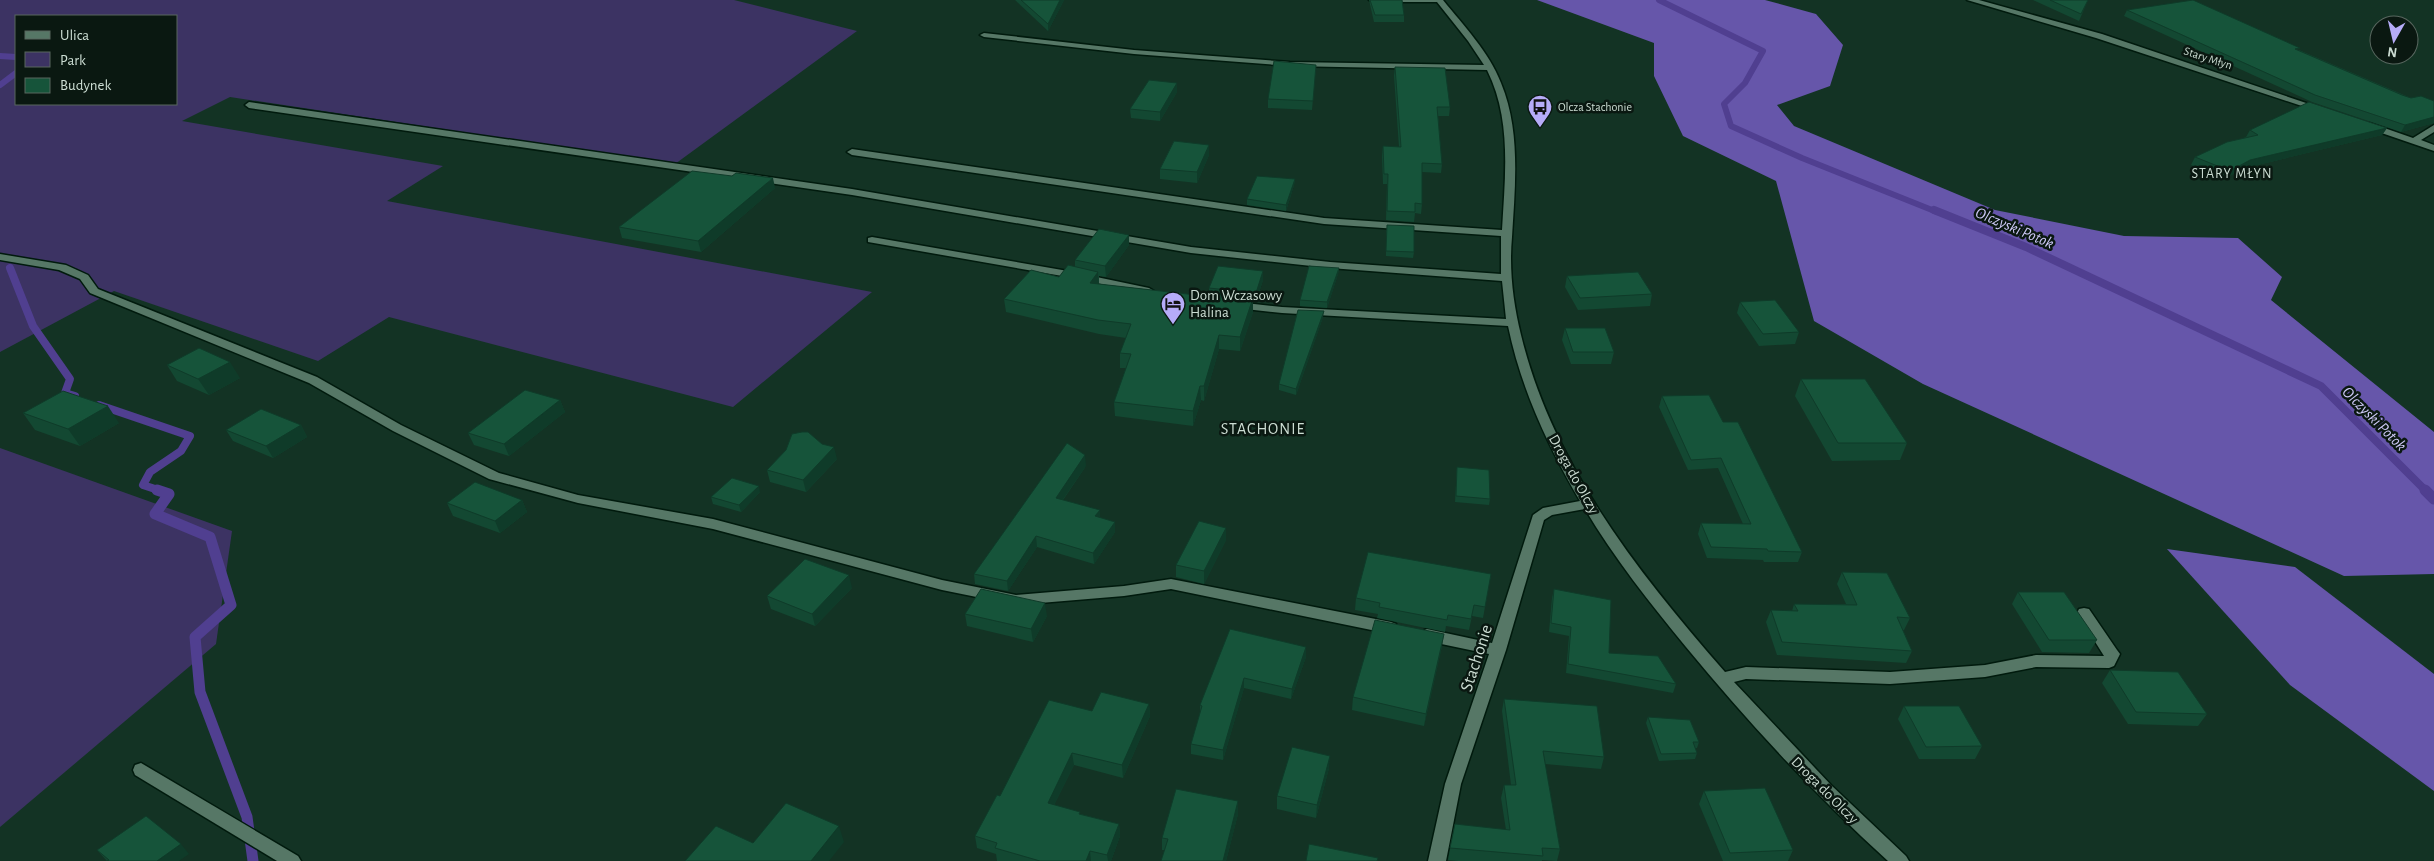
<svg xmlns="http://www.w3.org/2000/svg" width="2434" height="861" font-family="'Alegreya Sans',sans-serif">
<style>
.green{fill:#3c3363;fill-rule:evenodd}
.forest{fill:#6656aa}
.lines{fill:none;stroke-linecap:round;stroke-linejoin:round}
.stream-far2{stroke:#503f90;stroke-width:6}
.stream-far1{stroke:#503f90;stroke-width:8}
.stream{stroke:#503f90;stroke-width:11}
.minor-casing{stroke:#001a0d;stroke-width:3}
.minor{fill:#567766;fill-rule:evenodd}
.wall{fill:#134832}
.shaded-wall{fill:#0f3b29}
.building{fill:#16543a;stroke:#0f3b29}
.labels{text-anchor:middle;stroke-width:5;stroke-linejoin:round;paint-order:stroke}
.far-street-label{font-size:12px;fill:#ccddd3;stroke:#0a1811}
.far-poi-label{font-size:12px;fill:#ccddd3;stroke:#0a1811;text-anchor:start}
.far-neighbourhood-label{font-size:14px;letter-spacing:1px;fill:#ccddd3;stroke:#0a1811}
.poi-label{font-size:15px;fill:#ccddd3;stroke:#0a1811;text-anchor:start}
.street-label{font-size:15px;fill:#ccddd3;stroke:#0a1811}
.water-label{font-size:16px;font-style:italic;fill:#cec9f7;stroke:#0a1811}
.neighbourhood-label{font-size:16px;letter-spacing:1px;fill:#ccddd3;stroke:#0a1811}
.near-street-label{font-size:18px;fill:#ccddd3;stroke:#0a1811}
</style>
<rect width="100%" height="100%" fill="#133324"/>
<g class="green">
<path d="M 0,0 L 734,0 L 857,31 L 675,164 L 230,97 L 182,121 L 443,166 L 387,201 L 872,292 L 733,407 L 389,317 L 318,361 L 114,291 L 0,352 ZM 16,16 L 176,16 L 176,104 L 16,104 Z"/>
<polygon points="0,448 232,531 216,644 0,827"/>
</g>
<g class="forest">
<polygon points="1537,0 1765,0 1816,14 1843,45 1830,86 1777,105 1794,126 1995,210 2124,236 2238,238 2282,277 2271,300 2434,432 2434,574 2344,576 1923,384 1814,321 1776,181 1683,136 1654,76 1654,43"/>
<polygon points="2167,549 2295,567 2434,674 2434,791 2290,685"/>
</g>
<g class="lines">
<g class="stream-far2">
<polyline points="1659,0 1763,51 1745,83 1724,104 1731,126 1802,158 1937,212"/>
<polyline points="0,56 16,57"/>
<polyline points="0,85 16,73"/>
</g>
<g class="stream-far1">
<polyline points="1934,210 2026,247 2321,386 2426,491"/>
<polyline points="10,268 33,326 70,379 65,393 75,396"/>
<polyline points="99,405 190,436 181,451 150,472 143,485 161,491"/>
</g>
<g class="stream">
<polyline points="157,490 169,494 155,514 210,537 231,605 195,637 200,692 247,817 253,861"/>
<polyline points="2425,490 2434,499"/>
</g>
<defs>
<g id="minor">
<path d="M 1369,0 L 1443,0 C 1464,26 1489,52 1501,83 C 1521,131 1515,187 1512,237 C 1509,269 1513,303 1521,335 C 1552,464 1639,574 1725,672 L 1746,667 L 1890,672 L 1985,665 L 2036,655 L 2104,656 L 2077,613 L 2079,609 L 2084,608 L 2089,609 L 2117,650 L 2120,654 L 2114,666 L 2109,668 L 2036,667 L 1985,677 L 1890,684 L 1746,679 L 1734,682 L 1831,785 L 1906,856 L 1909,861 L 1888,861 C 1815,795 1748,722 1686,647 C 1650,603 1614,558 1585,509 L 1552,515 L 1544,520 L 1506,650 L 1461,784 L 1446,861 L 1428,861 L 1445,784 L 1489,654 L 1427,641 L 1422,639 L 1420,635 L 1422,631 L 1427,629 L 1492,643 L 1533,515 L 1543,508 L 1580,501 C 1548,446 1521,389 1508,326 L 1282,313 L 1236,308 L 1230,305 L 1236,302 L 1282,307 L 1506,319 L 1502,281 L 1330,268 L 1191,253 L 852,195 L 249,108 L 245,105 L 249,102 L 852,189 L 1191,247 L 1330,262 L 1501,274 L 1501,236 L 1324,224 L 852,155 L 847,152 L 852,149 L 1324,218 L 1502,230 C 1505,176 1512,120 1487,70 L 1290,66 L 1134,54 L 984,37 L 980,35 L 984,33 L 1134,50 L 1290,62 L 1484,65 L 1468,41 L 1437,2 L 1373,2 Z"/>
<polygon points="1967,0 1979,0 2102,34 2324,109 2317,111 2096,38"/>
<polygon points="2370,123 2413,138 2434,125 2434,132 2421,140 2434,145 2434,151 2367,128 2367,124"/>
<polygon points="872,237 1068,271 1149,288 1154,291 1149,294 1068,277 868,242 868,238"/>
<polygon points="0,254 66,265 88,275 98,289 317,377 401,425 499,473 578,495 713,519 942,580 1016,595 1124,586 1171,579 1391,622 1396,624 1398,628 1396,632 1391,634 1171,589 1124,596 1016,605 942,590 713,529 578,503 489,479 393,431 309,383 90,293 80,279 59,270 0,260"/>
<polygon points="141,763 298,856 301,861 277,861 135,775 133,770 135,765"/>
</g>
</defs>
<use href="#minor" class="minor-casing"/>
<use href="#minor" class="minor"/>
</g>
<g class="wall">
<polygon points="1015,0 1064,0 1048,31"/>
<polygon points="1369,0 1402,0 1404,15 1404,22 1374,22"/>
<polygon points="2033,0 2088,0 2079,21"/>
<polygon points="2127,10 2299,50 2411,98 2434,101 2434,123 2401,132 2312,102 2124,16"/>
<polygon points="1316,65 1312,110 1268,108 1268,99"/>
<polygon points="1395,67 1450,107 1449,116 1438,116 1442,164 1441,173 1422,172 1422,204 1421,214 1415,213 1414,222 1386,220 1387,184 1383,184 1382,156 1383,146 1399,147 1394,76"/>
<polygon points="1177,92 1160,121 1131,118 1130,109"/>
<polygon points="2387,128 2382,135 2245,168 2225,178 2191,165 2195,157 2246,137 2250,130"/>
<polygon points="1209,145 1209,155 1197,183 1160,179 1160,169"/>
<polygon points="732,176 775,188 701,252 622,238 619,227"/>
<polygon points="1295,179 1294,185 1286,211 1247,205 1247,199"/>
<polygon points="1386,230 1414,252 1413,258 1386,256"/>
<polygon points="1129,235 1129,245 1106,277 1099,276 1099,284 1205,296 1209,294 1209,288 1263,271 1263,280 1256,302 1253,302 1253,312 1240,351 1219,349 1204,401 1201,400 1193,426 1115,416 1114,402 1126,368 1120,368 1120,353 1126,338 1099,334 1006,312 1004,299 1059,277 1075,267 1075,260"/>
<polygon points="1339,268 1338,274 1327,308 1300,306 1300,300"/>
<polygon points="1567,276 1652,294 1650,306 1578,310 1565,287"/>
<polygon points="1740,302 1799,332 1795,344 1759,346 1737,313"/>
<polygon points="1323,317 1296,395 1279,390 1279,384"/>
<polygon points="1565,328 1614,352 1611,364 1571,364 1562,340"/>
<polygon points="167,365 240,378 209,395 177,381"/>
<polygon points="1801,379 1907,443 1900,460 1832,461 1795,396"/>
<polygon points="1662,396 1723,422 1802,552 1798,562 1764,562 1763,560 1707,558 1698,534 1701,523 1743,524 1718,468 1688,470 1659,407"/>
<polygon points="560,400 565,412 509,456 474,445 468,433"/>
<polygon points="23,413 119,423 80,446 35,430"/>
<polygon points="301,425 307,437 273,458 233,441 226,430"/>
<polygon points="786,450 837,459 806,492 770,482 767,470"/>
<polygon points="1086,466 1063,500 1100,510 1100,518 1115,522 1115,532 1094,564 1037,547 1008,591 975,584 974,574"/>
<polygon points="1457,467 1490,499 1489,505 1455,502"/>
<polygon points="760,492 741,512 713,504 711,497"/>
<polygon points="522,500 527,512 500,533 453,516 447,503"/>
<polygon points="1226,540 1204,584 1176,577 1176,565"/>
<polygon points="1842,572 1910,618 1904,630 1903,630 1912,651 1906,663 1777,655 1766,622 1771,610 1792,611 1794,604 1846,604 1837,584"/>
<polygon points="1491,574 1483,618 1472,616 1469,630 1446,626 1445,632 1377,618 1378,614 1355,610 1356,598"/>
<polygon points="852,588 815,626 771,609 767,596"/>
<polygon points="1554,589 1609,653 1676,684 1673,693 1566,673 1569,636 1549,632 1552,598"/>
<polygon points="2018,592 2097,640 2089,653 2042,652 2012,604"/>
<polygon points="965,614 1047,616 1033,642 967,626"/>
<polygon points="1230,629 1306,647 1306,657 1291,699 1244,688 1223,760 1191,754 1191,744 1200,713 1200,705"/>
<polygon points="1442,646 1424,726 1352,710 1353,697"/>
<polygon points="2110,670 2207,714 2198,726 2128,724 2102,683"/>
<polygon points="1504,699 1604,757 1601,769 1545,764 1560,849 1557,861 1542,860 1542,861 1458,861 1448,860 1455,824 1506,830 1501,798 1504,785 1511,785 1502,711"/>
<polygon points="1149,704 1150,716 1123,778 1074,765 1054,805 1080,812 1080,814 1119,824 1120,836 1111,861 997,861 996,854 977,848 975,836 1000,796"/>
<polygon points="1904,706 1982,746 1975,759 1919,759 1898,719"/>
<polygon points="1648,717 1699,742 1697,748 1695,748 1697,753 1695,759 1659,761 1646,723"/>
<polygon points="1329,768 1316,818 1277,809 1277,796"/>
<polygon points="1704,791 1793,850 1788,861 1723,861 1699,804"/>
<polygon points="1238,801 1238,814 1226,861 1161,861 1165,850 1162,850 1162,838"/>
<polygon points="97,850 189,854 107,861"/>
</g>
<g class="shaded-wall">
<polygon points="1060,0 1064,0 1048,31 1048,24"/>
<polygon points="1177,83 1177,92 1160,121 1160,112"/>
<polygon points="2434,117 2434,123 2401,132 2405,125"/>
<polygon points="2387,128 2382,135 2245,168 2225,178 2230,171 2250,160"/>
<polygon points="1209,145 1209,155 1197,183 1197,172"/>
<polygon points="773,178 775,188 701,252 698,241"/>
<polygon points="1295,179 1294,185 1286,211 1286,205"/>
<polygon points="1129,235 1129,245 1106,277 1105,266"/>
<polygon points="1339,268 1338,274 1327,308 1327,302"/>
<polygon points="1263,271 1263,280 1256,302 1256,293"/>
<polygon points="1098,272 1099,286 1090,283"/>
<polygon points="1253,298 1253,312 1240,351 1240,337"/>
<polygon points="1324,311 1323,317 1296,395 1296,389"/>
<polygon points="1219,335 1219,349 1204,401 1204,386"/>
<polygon points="230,362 240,378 209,395 198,379"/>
<polygon points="1200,386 1201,400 1193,426 1193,411"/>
<polygon points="560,400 565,412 509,456 504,444"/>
<polygon points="108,406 119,423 80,446 68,429"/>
<polygon points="301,425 307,437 273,458 266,446"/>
<polygon points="834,447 837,459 806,492 803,480"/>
<polygon points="1085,455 1086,466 1057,508 1056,498"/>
<polygon points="759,486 760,492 741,512 739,505"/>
<polygon points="522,500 527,512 500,533 495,521"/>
<polygon points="1100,510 1100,521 1095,516"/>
<polygon points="1115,522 1115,532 1094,564 1093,553"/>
<polygon points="1226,528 1226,540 1204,584 1204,571"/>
<polygon points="1036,536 1037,547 1008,591 1007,581"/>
<polygon points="849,575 852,588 815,626 812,614"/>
<polygon points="1045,603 1047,616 1033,642 1031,629"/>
<polygon points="1444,634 1442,646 1424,726 1426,714"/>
<polygon points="1306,647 1306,657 1291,699 1292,689"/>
<polygon points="1244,678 1244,688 1223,760 1223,750"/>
<polygon points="1149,704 1150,716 1123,778 1122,765"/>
<polygon points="1072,753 1074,765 1049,815 1048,803"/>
<polygon points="1330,756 1329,768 1316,818 1317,805"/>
<polygon points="1238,801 1238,814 1226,861 1223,861"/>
<polygon points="1119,824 1120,836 1111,861 1108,861 1107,855"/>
<polygon points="839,826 844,842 829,861 811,861"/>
<polygon points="181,844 189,854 179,861 157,861"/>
<polygon points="1090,851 1091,861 1086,861"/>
</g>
<g class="building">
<polygon points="1021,0 1060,0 1048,24"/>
<polygon points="1370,0 1402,0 1404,15 1375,15"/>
<polygon points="2050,0 2088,0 2081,14"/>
<polygon points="2193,0 2300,48 2295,49 2402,95 2411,98 2421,96 2434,101 2434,117 2405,125 2315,95 2127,10"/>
<polygon points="1274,61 1316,65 1313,101 1268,99"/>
<polygon points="1395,67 1445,68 1450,107 1437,107 1442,164 1422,163 1422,204 1415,203 1415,212 1387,211 1388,174 1384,174 1383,146 1401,147"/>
<polygon points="1149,80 1177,83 1160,112 1130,109"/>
<polygon points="2309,102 2387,128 2250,160 2230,171 2195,157 2227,142 2258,135 2250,130"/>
<polygon points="1174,141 1209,145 1197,172 1160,169"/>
<polygon points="692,171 732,176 736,173 773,178 698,241 619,227"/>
<polygon points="1257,176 1295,179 1286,205 1247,199"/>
<polygon points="1387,225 1414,226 1414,252 1386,251"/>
<polygon points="1099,229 1129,235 1105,266 1075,260"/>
<polygon points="1068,265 1098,272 1090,283 1205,296 1206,293 1253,298 1240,337 1219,335 1204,386 1200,386 1193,411 1114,402 1131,354 1120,353 1131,324 1098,320 1004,299 1031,270 1059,277"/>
<polygon points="1218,266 1263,271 1256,293 1209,288"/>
<polygon points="1309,266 1339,268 1327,302 1300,300"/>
<polygon points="1638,272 1652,294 1580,298 1567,276"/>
<polygon points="1775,300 1799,332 1763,334 1740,302"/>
<polygon points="1298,310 1324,311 1296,389 1279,384"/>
<polygon points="1565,328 1605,328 1614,352 1573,352"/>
<polygon points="199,348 230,362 198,379 167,365"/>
<polygon points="1801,379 1865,379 1907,443 1838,443"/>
<polygon points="525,390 560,400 504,444 468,433"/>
<polygon points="63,391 108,406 68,429 23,413"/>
<polygon points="1709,395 1723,422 1738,422 1802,552 1768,551 1767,549 1711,547 1701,523 1751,524 1721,458 1691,460 1662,396"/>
<polygon points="261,409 301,425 266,446 226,430"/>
<polygon points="802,432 808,432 822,444 834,447 803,480 767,470 786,450 792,434"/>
<polygon points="1067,443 1085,455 1056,498 1100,510 1095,516 1115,522 1093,553 1036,536 1007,581 974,574"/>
<polygon points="1457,467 1489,470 1490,499 1456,496"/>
<polygon points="732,478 759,486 739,505 711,497"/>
<polygon points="475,482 522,500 495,521 447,503"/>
<polygon points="1199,521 1226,528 1204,571 1176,565"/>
<polygon points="1368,552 1491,574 1485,607 1474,605 1471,619 1448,615 1447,620 1379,607 1380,603 1356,598"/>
<polygon points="805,559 849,575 812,614 767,596"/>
<polygon points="1842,572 1887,573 1910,618 1897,617 1912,651 1782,642 1771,610 1798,611 1794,604 1857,605"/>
<polygon points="981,589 1045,603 1031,629 965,614"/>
<polygon points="1554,589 1611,600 1609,653 1658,656 1676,684 1568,664 1571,627 1551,623"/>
<polygon points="2018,592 2064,592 2097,640 2049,640"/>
<polygon points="1375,620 1444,634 1426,714 1353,697"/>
<polygon points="1230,629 1306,647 1292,689 1244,678 1223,750 1191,744 1202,706 1200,705"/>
<polygon points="2110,670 2178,672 2207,714 2136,712"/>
<polygon points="1101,692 1149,704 1122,765 1072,753 1048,803 1080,812 1079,814 1119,824 1107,855 1090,851 1086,861 1040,861 995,848 997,843 975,836 997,795 1000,796 1049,700 1092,711"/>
<polygon points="1504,699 1597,706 1604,757 1543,751 1560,849 1542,848 1543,856 1450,848 1455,824 1510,830 1504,785 1516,785"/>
<polygon points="1904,706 1959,706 1982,746 1926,747"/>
<polygon points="1648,717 1690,720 1699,742 1693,742 1697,753 1661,754"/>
<polygon points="1292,747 1330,756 1317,805 1277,796"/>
<polygon points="1765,788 1793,850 1730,853 1704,791"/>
<polygon points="1176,789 1238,801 1223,861 1161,861 1168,839 1162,838"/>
<polygon points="786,803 839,826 811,861 685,861 716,826 753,843"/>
<polygon points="146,816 181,844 157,861 107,861 109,860 97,850"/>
<polygon points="1309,844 1378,858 1377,861 1306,861"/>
</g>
<defs>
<symbol id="bus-pin" viewBox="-11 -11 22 30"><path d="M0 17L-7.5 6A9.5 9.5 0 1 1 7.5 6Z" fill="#b6acf8" stroke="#0a1811"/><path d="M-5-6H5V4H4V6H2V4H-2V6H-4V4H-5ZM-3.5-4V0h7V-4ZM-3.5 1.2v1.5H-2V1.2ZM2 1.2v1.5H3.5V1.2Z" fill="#111"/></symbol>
<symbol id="hotel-pin" viewBox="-11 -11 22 30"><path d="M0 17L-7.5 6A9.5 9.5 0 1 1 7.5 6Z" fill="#b6acf8" stroke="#0a1811"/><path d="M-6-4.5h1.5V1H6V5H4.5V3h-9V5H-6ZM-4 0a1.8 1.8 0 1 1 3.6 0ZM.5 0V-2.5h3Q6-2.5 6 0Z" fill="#111"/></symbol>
</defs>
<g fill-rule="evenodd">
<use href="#bus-pin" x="1526" y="93" width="28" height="38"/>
<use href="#hotel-pin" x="1159" y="290" width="28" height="38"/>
</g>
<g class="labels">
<g class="far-street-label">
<text transform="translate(2208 58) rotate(18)" y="4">Stary Młyn</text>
</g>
<g class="far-poi-label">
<text x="1558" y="111">Olcza Stachonie</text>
</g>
<g class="far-neighbourhood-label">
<text x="2232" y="178">STARY MŁYN</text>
</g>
<g class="poi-label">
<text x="1190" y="300">Dom Wczasowy<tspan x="1190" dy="17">Halina</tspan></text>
</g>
<g class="street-label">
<text transform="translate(1574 474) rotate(61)" y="5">Droga do Olczy</text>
<text transform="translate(1825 790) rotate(45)" y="5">Droga do Olczy</text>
</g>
<g class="water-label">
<text transform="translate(2015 227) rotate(23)" y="6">Olczyski Potok</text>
<text transform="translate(2375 418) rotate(45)" y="6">Olczyski Potok</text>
</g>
<g class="neighbourhood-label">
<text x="1263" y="434">STACHONIE</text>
</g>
<g class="near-street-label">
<text transform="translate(1476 658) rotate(-72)" y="6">Stachonie</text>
</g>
</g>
<rect x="15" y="15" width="162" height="90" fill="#0a1811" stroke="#58675f"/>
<rect x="25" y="31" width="25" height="8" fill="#567766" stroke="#58675f"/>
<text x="60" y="40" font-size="15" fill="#ccddd3">Ulica</text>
<rect x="25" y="52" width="25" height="15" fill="#3c3363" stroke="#58675f"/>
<text x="60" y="65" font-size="15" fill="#ccddd3">Park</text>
<rect x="25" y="78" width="25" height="15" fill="#16543a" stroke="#58675f"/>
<text x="60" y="90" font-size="15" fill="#ccddd3">Budynek</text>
<g transform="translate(2394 40) rotate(188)"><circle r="24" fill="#0a1811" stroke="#58675f"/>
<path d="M0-4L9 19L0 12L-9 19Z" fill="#b6acf8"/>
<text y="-8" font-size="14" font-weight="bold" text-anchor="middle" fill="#ccddd3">N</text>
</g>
</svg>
